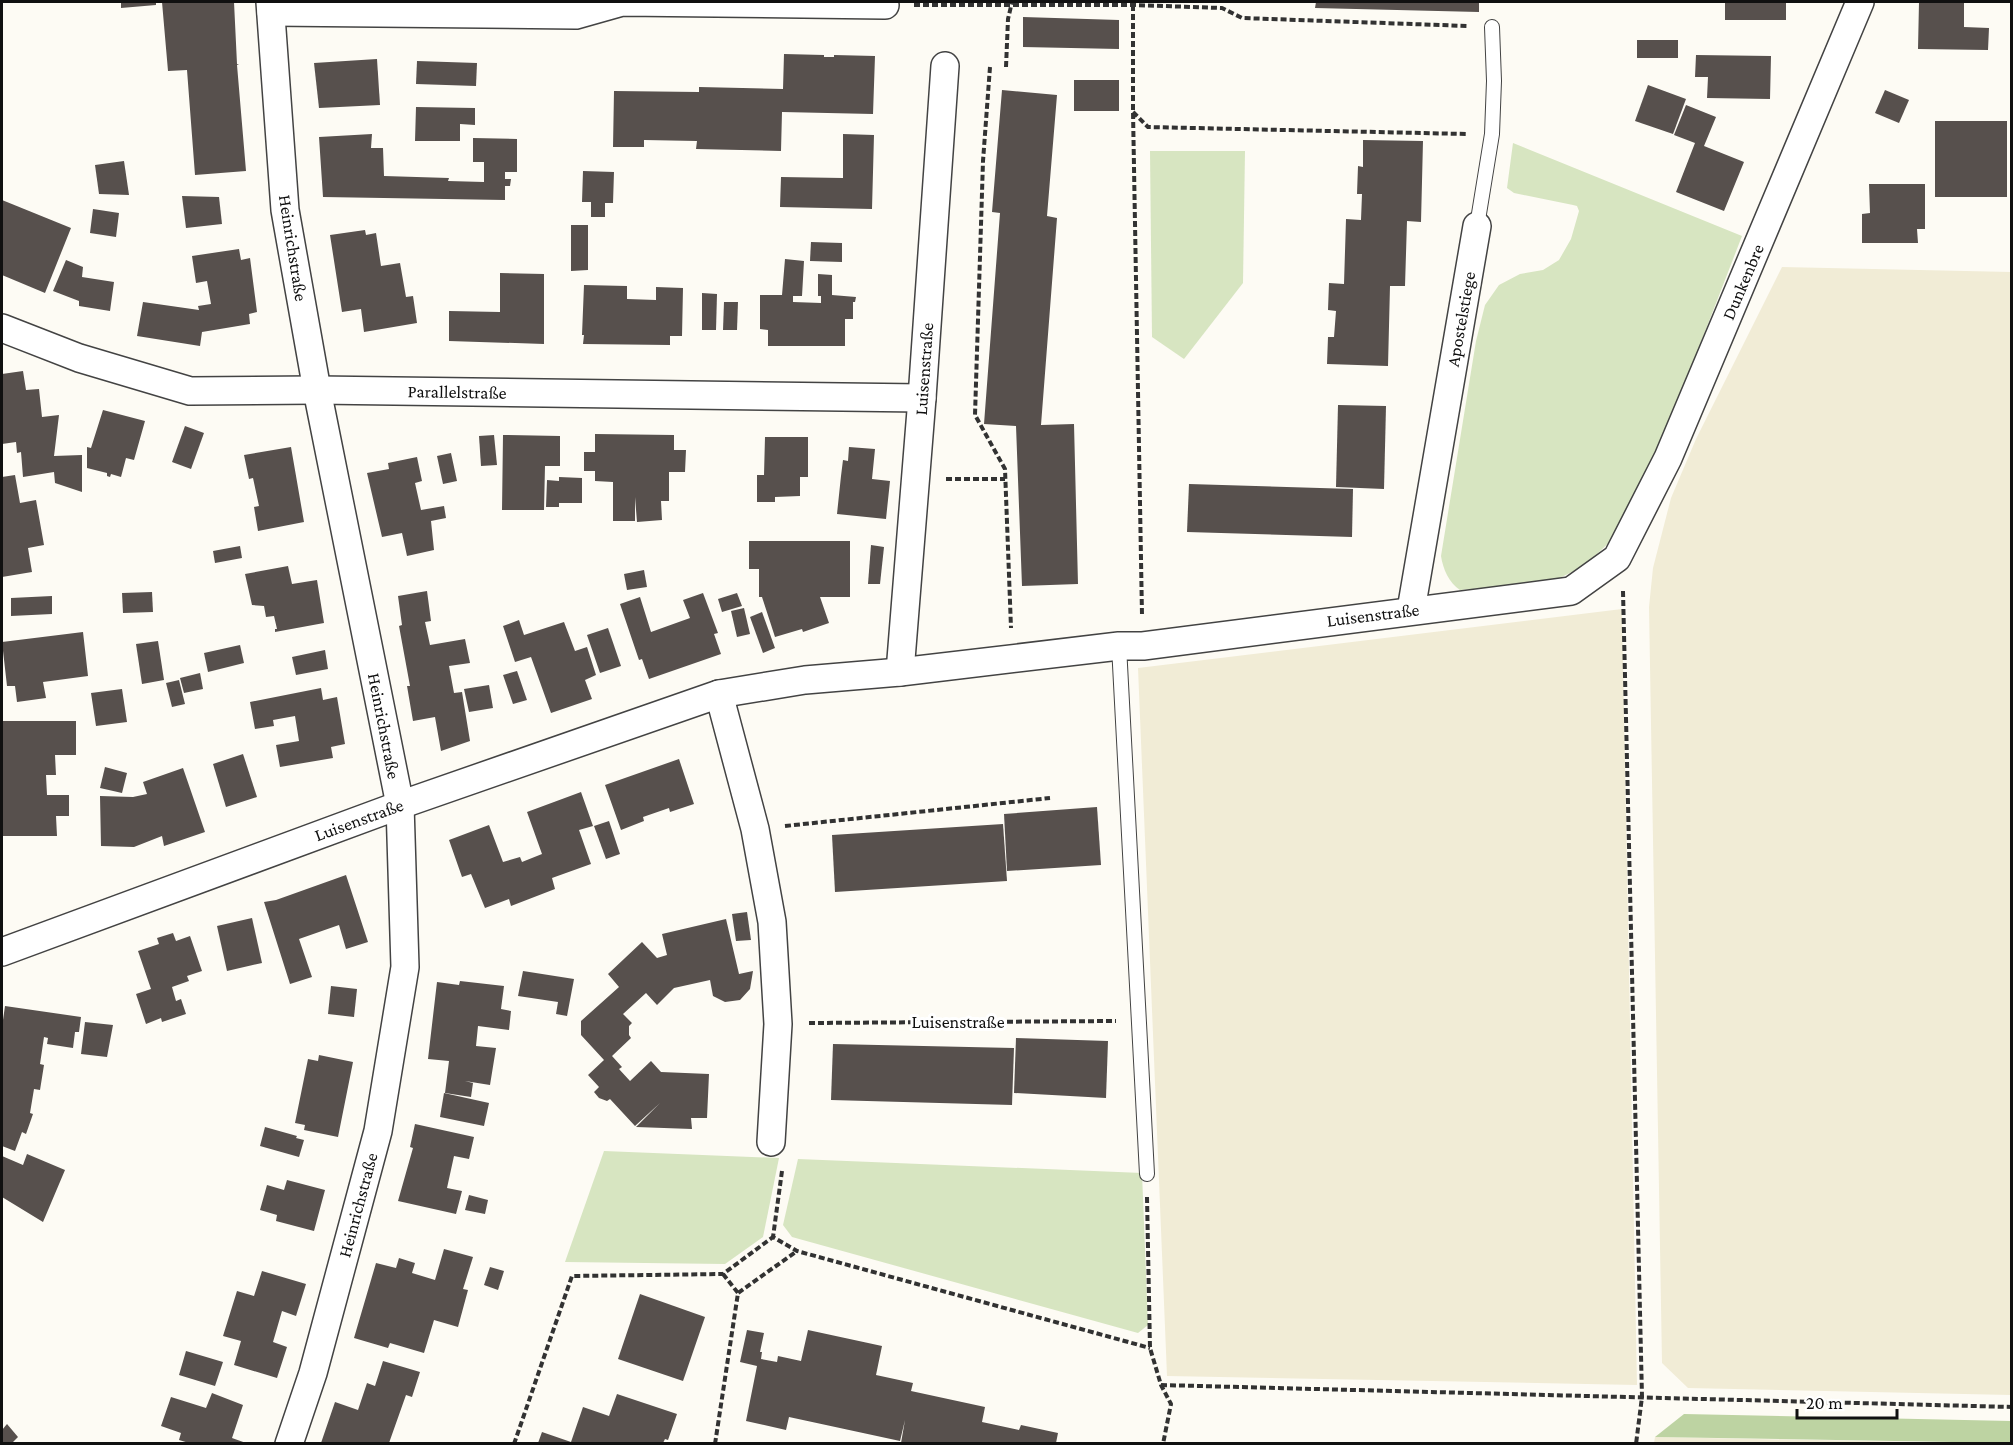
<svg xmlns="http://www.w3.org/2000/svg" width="2013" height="1445" font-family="'Crimson Pro',serif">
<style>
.farmland{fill:#f1ecd6}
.green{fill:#d7e5c1}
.forest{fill:#bdd3a2}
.building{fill:#57504d}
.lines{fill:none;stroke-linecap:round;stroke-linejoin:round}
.service-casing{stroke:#434343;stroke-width:16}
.minor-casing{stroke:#434343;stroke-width:30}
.path{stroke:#323232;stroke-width:4;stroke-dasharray:6 3;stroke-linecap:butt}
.service{stroke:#fff;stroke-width:14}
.minor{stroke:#fff;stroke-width:27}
.labels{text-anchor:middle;stroke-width:6;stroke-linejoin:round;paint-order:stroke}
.street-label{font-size:18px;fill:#101010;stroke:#fff}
</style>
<rect width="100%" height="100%" fill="#fdfbf4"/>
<g class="farmland">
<polygon points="1782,267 2011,272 2011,1395 1688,1388 1662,1363 1649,607 1653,568 1671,498 1696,439"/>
<polygon points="1622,609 1637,1385 1167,1376 1138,668"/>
<polygon points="1655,1437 1970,1443 1654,1443"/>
</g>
<g class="green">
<path d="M 1513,143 L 1742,236 L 1660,448 L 1614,538 L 1597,554 L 1574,571 L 1549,583 L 1460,590 C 1449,583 1443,569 1441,556 L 1476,341 L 1485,305 L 1499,285 L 1520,274 L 1543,270 L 1559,260 L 1571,239 L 1579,211 L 1577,206 L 1573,205 L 1514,193 L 1507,188 Z"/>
<polygon points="1150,151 1245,151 1243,283 1184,359 1152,337"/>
<polygon points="604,1151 779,1158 763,1237 725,1264 565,1262"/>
<polygon points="798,1159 1142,1173 1148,1325 1138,1333 792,1237 783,1225"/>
</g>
<polygon class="forest" points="1684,1414 2011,1421 2011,1443 1655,1437"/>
<g class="building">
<polygon points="121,2 156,2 156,5 121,8"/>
<polygon points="162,2 234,2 237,64 239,65 237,65 246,171 195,175 187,70 168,71"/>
<polygon points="1316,2 1479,2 1479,12 1315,8"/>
<rect x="1725" y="2" width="61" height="18"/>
<polygon points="1919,2 1964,2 1964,27 1989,28 1988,50 1918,49"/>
<polygon points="1023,17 1119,20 1119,49 1023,47"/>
<rect x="1637" y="40" width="41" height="18"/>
<polygon points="784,54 824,55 824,57 834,57 834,55 875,56 873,114 782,112 781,151 696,149 697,141 644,140 644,147 613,147 614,91 699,92 699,87 783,89"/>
<polygon points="1696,55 1771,56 1770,99 1707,98 1708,77 1695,77"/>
<polygon points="377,59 380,105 319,108 314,63"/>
<polygon points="417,61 477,63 476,86 416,84"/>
<rect x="1074" y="80" width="45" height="31"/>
<polygon points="1648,85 1686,99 1673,134 1635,121"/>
<polygon points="1002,90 1057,95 1047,216 1057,218 1041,425 1074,424 1078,584 1022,586 1016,426 984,424 1000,213 992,212"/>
<polygon points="1885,90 1909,100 1899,123 1875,113"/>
<polygon points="1686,105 1716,117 1704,146 1744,162 1724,211 1676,192 1695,143 1674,135"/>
<polygon points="416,107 475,108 475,125 460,124 460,141 415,141"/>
<rect x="1935" y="121" width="72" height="76"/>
<polygon points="372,134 371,148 383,148 384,176 449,178 448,181 484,182 484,162 473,162 473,138 517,139 517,172 505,172 505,179 511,179 510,186 505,186 505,200 323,197 319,137"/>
<polygon points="843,134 874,135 872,209 780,207 781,177 843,178"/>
<polygon points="1363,140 1423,141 1421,222 1407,221 1405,286 1390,286 1388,366 1327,364 1328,337 1334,337 1336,311 1328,310 1329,283 1344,284 1346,219 1361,220 1362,194 1357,194 1358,166 1363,167"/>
<polygon points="124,161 129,195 99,194 95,165"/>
<polygon points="583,171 614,172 613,203 605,203 605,217 591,217 591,202 582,202"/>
<polygon points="1869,184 1925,184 1925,229 1917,229 1918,243 1862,243 1862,214 1870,213"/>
<polygon points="182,196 219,197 222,224 186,228"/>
<polygon points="2,200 71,228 45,293 2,275"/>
<polygon points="93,209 119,213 116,237 90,233"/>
<polygon points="571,225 588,225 588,270 571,271"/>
<polygon points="365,230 366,235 376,233 381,266 400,263 406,297 413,296 417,323 364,332 361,309 342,312 330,235"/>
<polygon points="811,242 842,243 842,262 810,261"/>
<polygon points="239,249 241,260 250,258 257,312 249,314 250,324 202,332 200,346 137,336 143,302 199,310 198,306 211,304 207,281 196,283 192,256"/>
<polygon points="785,259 804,261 802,296 793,296 793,302 821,303 821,296 818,296 818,274 832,275 832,295 856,297 855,302 853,302 853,319 845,319 845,346 768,346 768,330 760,329 760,295 782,295"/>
<polygon points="66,260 83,267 82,277 114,282 110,311 79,306 79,301 53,291"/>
<polygon points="500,273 544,274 544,344 449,341 449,311 500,312"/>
<polygon points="584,285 627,286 627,299 656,300 656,287 683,288 682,336 670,336 670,345 583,344 584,335 582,335"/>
<polygon points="702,293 717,294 716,330 702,330"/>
<polygon points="724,302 738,302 737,330 723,330"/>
<polygon points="23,371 26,390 39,389 42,417 59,415 54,456 82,455 82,492 55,483 54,472 23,477 21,452 17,453 16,442 2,444 2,374"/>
<polygon points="1338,405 1386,406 1384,489 1336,487"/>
<polygon points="103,410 145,421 134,460 126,458 121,477 111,474 110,477 107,476 107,473 87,468 87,447 91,448"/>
<polygon points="185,426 204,433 191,469 172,462"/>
<polygon points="595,434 674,435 674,450 686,450 685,472 669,472 669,501 661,501 662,520 637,522 635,497 635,521 613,521 613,482 595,481 595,471 584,471 584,452 595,452"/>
<polygon points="494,435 497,465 481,466 479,436"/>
<polygon points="503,435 560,436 560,466 545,466 544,510 502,510"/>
<polygon points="765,437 808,437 808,477 800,477 800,496 775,497 775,502 757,502 757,475 764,475"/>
<polygon points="291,447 304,522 258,531 254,507 259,506 253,478 249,479 244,455"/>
<polygon points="849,447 875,449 872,479 890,481 886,519 837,514 841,476 850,477 841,476 843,460 848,461"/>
<polygon points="451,453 457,481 443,484 437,456"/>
<polygon points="417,457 422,481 415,483 421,510 444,506 446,518 431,521 434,550 407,556 402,533 382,537 367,473 389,469 388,463"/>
<polygon points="15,475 20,503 36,500 44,545 28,548 32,572 2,577 2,477"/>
<polygon points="559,477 582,478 582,503 559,503 559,507 546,507 547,480 559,481"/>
<polygon points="1189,484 1353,489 1352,537 1187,532"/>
<polygon points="749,541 850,541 850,597 820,597 829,623 803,632 802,629 775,637 762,597 759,597 759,569 749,569"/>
<polygon points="871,545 884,547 880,584 868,584"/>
<polygon points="240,546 242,558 215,563 213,551"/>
<polygon points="288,566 292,584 317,580 324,623 275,632 275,629 277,629 274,616 266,617 264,606 252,605 245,574"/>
<polygon points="644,570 647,587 627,590 624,574"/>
<polygon points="427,591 431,621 425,622 430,645 465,639 470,663 449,666 454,693 462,692 470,741 441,751 435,717 413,721 407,686 410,686 399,626 402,625 398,596"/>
<polygon points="152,592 153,612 123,613 122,593"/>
<polygon points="703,593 718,633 714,634 721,654 649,679 642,659 639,660 620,604 640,597 651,632 690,618 683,600"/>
<polygon points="737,593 742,606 722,612 718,599"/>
<polygon points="52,596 52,614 11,616 11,598"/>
<polygon points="744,608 750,634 737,637 731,611"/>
<polygon points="762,612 775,648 763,653 750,617"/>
<polygon points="519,620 524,635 564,622 575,651 587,647 596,675 585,680 592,699 551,713 531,657 515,662 503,626"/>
<polygon points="608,628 621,666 600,673 587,635"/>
<polygon points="83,632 88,676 43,682 46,698 17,702 15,686 7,686 2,642"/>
<polygon points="158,641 164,680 142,684 136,644"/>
<polygon points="240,645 244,663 208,672 204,653"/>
<polygon points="325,650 328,669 296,675 292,657"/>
<polygon points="517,671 527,700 513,704 503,675"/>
<polygon points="200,673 203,689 184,693 180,678"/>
<polygon points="179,680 185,704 172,707 166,683"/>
<polygon points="489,685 493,708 469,712 464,689"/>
<polygon points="321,688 323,700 337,697 345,744 331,747 333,758 280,767 276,745 299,741 295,716 273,720 274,726 255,729 250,702"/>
<polygon points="122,689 127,722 96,726 91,693"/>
<polygon points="2,721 76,721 76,755 55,755 56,775 46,775 47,795 69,795 69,816 56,816 57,836 3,836"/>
<polygon points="243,754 257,797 226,807 213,764"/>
<polygon points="679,759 694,804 670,812 669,808 643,817 644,821 621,830 605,785"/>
<polygon points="105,767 127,773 122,793 100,788"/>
<polygon points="183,768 205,832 164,846 162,836 134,847 101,846 100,796 133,797 147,794 143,782"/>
<polygon points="581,792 593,826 579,830 591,864 552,878 555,889 511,906 509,899 485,908 471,874 462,877 449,840 489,825 503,862 520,857 522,862 542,854 527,812"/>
<polygon points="1097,807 1101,865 1007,871 1004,814"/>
<polygon points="609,821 620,854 606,859 594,826"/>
<polygon points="1003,824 1007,881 835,892 832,835"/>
<polygon points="346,875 368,942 346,949 339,925 299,939 312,977 290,984 264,902 276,900"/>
<polygon points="747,912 751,940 736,941 732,914"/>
<polygon points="252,918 262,963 227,971 217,926"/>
<polygon points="726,919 739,974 753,971 750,989 740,1000 725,1002 713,996 710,980 674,988 657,1005 646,993 623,1014 632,1023 629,1026 629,1035 631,1038 612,1056 622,1067 619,1069 630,1081 651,1061 661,1072 709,1074 707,1118 691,1118 692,1129 636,1127 660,1103 635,1126 610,1099 607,1101 599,1098 594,1092 599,1087 588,1075 604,1060 581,1035 581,1021 619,987 608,974 642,942 657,958 667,955 662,934"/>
<polygon points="173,933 176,941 190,936 202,971 187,976 189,981 172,987 176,1001 181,999 186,1014 162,1022 161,1018 146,1024 136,994 151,989 138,951 159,944 157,938"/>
<polygon points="523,971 574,979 567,1016 556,1014 558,1002 518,996"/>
<polygon points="460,981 504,986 501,1009 511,1011 509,1030 478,1026 476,1046 496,1048 490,1085 465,1081 473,1083 471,1097 445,1093 449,1061 428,1059 437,982 459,985"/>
<polygon points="331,986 357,989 354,1017 328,1014"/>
<polygon points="5,1006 81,1017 79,1032 75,1032 73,1048 47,1044 48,1038 44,1037 40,1064 44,1065 40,1090 34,1089 30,1113 33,1114 26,1134 22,1132 15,1151 2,1146 2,1027"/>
<polygon points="85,1022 113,1025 107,1057 81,1054"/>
<polygon points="1016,1038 1108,1041 1106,1098 1014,1093"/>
<polygon points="833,1044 1014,1048 1012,1105 831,1100"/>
<polygon points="319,1055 353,1062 338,1137 304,1130 305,1125 295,1123 308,1059 318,1061"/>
<polygon points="444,1093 489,1103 484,1126 440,1117"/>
<polygon points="415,1124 474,1137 469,1159 454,1156 447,1188 462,1191 456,1214 398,1201 413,1148 410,1147"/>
<polygon points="265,1127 297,1136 296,1138 304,1140 299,1157 260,1146"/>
<polygon points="27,1154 65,1170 43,1222 2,1197 2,1156 23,1165"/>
<polygon points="287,1180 325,1190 314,1231 276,1221 277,1215 260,1210 267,1185 284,1190"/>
<polygon points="469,1195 488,1200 485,1214 465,1210"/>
<polygon points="444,1249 473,1257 463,1289 468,1290 458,1327 434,1320 424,1353 390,1343 388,1348 354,1338 376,1263 396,1268 399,1258 415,1263 412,1273 435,1280"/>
<polygon points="490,1267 504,1271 498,1290 484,1285"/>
<polygon points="262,1271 306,1284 296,1316 282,1311 273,1342 287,1347 277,1378 234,1365 241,1341 223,1336 237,1291 254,1296"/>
<polygon points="640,1294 705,1317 683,1381 618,1359"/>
<polygon points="747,1330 764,1333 760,1352 762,1352 761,1359 777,1362 778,1356 801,1361 796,1383 808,1330 882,1346 876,1375 913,1383 911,1391 985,1407 982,1422 1019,1430 1021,1425 1058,1433 1056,1443 901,1443 905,1420 900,1441 789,1417 786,1430 746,1421 757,1366 740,1362"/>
<polygon points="186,1351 223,1362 215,1386 179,1375"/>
<polygon points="383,1361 420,1372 412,1397 406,1395 389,1443 321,1443 335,1402 358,1410 367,1383 375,1386"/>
<polygon points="212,1393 243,1405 232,1438 246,1443 189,1443 179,1440 181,1433 161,1426 171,1397 206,1408"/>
<polygon points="617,1394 677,1414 668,1440 665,1439 663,1443 538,1443 542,1432 571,1442 583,1407 609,1416"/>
<polygon points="7,1424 18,1437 12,1443 2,1443 2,1430"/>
</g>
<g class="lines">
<defs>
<g id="service">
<polyline points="1477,226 1492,134 1494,81 1492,27"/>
<polyline points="1119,646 1147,1174"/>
</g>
<g id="minor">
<polyline points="270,2 285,210 317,390 400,805 405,967 378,1131 313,1373 289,1444"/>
<polyline points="271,12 576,15 622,2 885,5"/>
<polyline points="2,328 79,358 190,391 317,390 922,398"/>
<polyline points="1411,610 1477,226"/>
<polyline points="900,672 922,398 945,66"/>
<polyline points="719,694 755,829 772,922 778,1024 771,1142"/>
<polyline points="2,952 400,805 719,694 805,680 900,672 1119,646 1143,646 1571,591 1617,558 1668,458 1860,2"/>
</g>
</defs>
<use href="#service" class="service-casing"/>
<use href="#minor" class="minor-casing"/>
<g class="path">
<polyline points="914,5 1133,5 1222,8 1242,18 1468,26"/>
<polyline points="1133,5 1133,111 1142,615"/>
<polyline points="990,67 983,161 975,415 1005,469 1011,628"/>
<polyline points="1006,67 1008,19 1012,2"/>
<polyline points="1133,112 1148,127 1467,134"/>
<polyline points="946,479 1005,479"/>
<polyline points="1623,591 1642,1397 1636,1444"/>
<polyline points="785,826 1050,798"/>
<polyline points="809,1023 1116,1021"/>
<polyline points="782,1171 773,1237 797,1251 1150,1348"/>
<polyline points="1147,1197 1150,1348 1161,1385 1171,1404 1163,1444"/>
<polyline points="723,1274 738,1293"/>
<polyline points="1161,1385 2012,1407"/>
<polyline points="514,1444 572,1276 723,1274 773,1237"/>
<polyline points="715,1444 738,1293 797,1251"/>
</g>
<use href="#service" class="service"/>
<use href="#minor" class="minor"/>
</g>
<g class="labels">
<g class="street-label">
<text transform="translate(293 248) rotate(81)" y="6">Heinrichstraße</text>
<text transform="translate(1743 282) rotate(-67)" y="6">Dunkenbre</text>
<text transform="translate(1461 319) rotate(-80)" y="6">Apostelstiege</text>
<text transform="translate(924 369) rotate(-86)" y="6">Luisenstraße</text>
<text transform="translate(457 392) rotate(1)" y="6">Parallelstraße</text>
<text transform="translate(1373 615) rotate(-7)" y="6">Luisenstraße</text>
<text transform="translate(384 726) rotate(79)" y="6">Heinrichstraße</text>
<text transform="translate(359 820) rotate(-20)" y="6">Luisenstraße</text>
<text x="958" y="1028">Luisenstraße</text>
<text transform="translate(358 1205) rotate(-75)" y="6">Heinrichstraße</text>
</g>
</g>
<rect width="2013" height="1445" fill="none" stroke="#101010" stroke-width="6"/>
<path d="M1797 1409v9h100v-9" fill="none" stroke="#101010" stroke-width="3"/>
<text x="1806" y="1409" font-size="18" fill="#101010" stroke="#ffffff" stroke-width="4.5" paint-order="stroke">20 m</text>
</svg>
